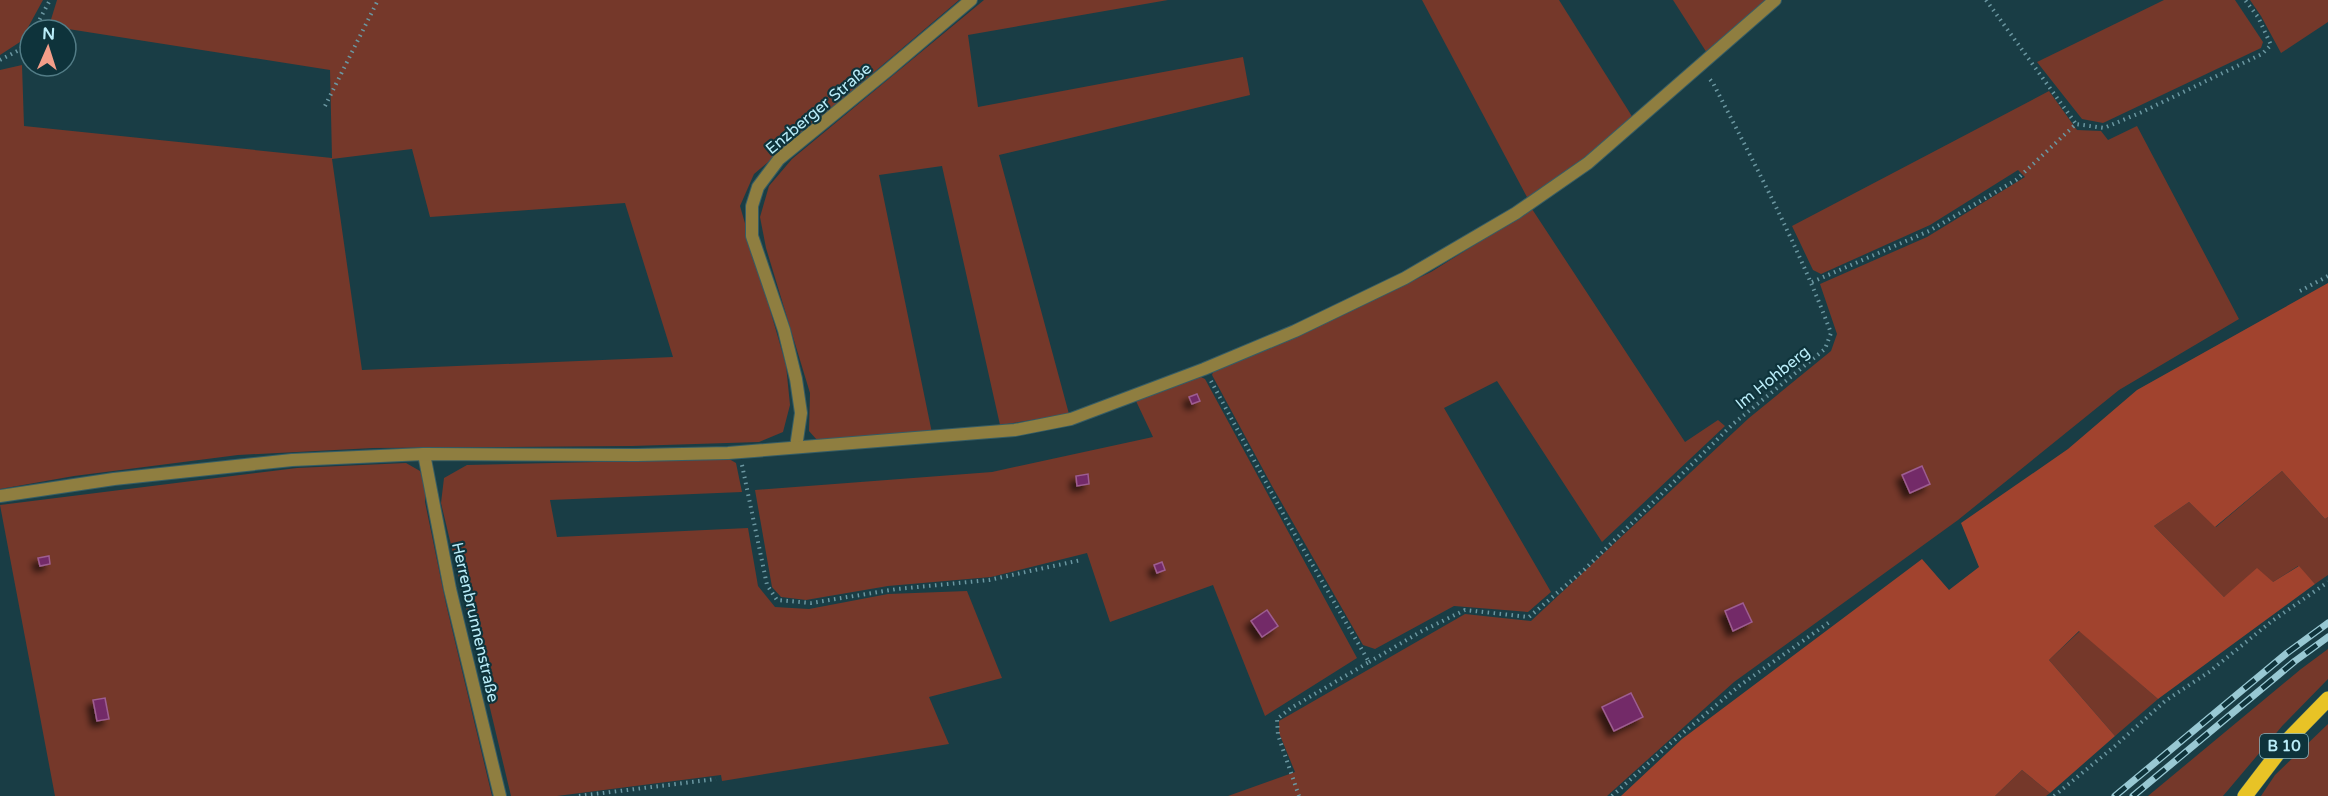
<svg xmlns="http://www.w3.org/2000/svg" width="2328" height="796" font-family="'Varela Round',sans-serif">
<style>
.green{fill:#75382a;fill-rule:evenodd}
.forest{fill:#a1432e}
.building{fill:#732a68;stroke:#9d5d91;stroke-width:1.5;filter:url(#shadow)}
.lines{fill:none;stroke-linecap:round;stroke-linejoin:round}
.minor-casing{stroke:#365d65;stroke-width:14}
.primary-casing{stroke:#365d65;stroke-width:16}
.path{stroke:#6b97a1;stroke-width:4;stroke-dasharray:1.5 4.5;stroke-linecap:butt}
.minor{stroke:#8f7e40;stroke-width:12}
.primary{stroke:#e8c326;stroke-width:15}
.rail-casing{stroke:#98c8d3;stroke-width:7}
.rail{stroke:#0e333b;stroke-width:4.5;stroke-dasharray:14;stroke-linecap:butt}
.labels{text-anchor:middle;stroke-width:4.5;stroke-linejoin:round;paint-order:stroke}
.shield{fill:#0e333b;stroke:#86b5c0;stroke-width:1.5}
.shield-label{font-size:15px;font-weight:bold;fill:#baedf9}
.street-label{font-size:16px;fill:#baedf9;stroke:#0e333b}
</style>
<defs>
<filter id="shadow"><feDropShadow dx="-5.5" dy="5.5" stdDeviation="3" flood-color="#0009"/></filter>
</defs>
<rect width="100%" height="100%" fill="#193d45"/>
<g class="green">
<polygon points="0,0 43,0 20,42 0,55"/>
<path d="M 57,0 L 959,0 L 754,174 L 740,206 L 786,365 L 790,405 L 783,432 L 759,442 L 632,446 L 373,448 L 238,455 L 74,476 L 0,489 L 0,70 L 22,65 L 24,126 L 332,158 L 330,70 L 49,26 ZM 412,149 L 430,217 L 625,203 L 673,357 L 362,370 L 332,159 Z"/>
<polygon points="984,0 1168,0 968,35 978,107 1243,57 1250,95 999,155 1069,414 1000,425 942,166 879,175 932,433 817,440 809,431 810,393 766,248 760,217 769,186 792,159"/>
<polygon points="1422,0 1559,0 1633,118 1579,163 1528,199"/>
<polygon points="1673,0 1767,0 1707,53"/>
<polygon points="2164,0 2235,0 2263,42 2261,48 2103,123 2082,119 2037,62"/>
<polygon points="2250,0 2328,0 2328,22 2281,53 2261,16"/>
<polygon points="2049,91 2077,130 2101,131 2108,140 2137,126 2239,319 2119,390 1958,520 1734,682 1607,796 1228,796 1295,772 1279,733 1279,721 1465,614 1531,621 1749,418 1831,351 1837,334 1820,284 1927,237 2025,177 2018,170 1930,225 1821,274 1813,270 1792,226"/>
<polygon points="1532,209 1685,442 1718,420 1725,426 1602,542 1497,381 1444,408 1551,592 1528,612 1454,606 1375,649 1363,645 1272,486 1212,375 1214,370 1379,297 1431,272"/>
<polygon points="1199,376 1205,379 1357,658 1265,716 1213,585 1110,622 1087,553 991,577 888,586 806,600 781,597 772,587 755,490 992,472 1153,437 1136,401"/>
<polygon points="729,459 736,463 742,492 550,500 557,537 748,528 758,586 775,607 809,609 888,594 967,591 1002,678 929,697 949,744 722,781 721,775 557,796 511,796 441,503 444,478 467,465"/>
<polygon points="406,463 420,471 425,484 425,502 446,604 492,796 55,796 0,505 297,468"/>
<polygon points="2282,471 2325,519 2328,517 2328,575 2315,584 2298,566 2273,582 2224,597 2154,526 2189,502 2216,527"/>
<polygon points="2080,631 2158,699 2115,736 2049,660"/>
<polygon points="2328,649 2328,679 2283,725 2223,796 2148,796 2301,669"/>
<polygon points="2328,724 2328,796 2261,796 2275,775"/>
<polygon points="2022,770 2050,793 2046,796 1995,796"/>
</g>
<polygon class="forest" points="2328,283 2328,517 2325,519 2282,471 2215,527 2189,502 2154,526 2224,597 2257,568 2273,582 2299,566 2315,584 2158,699 2079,631 2049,660 2115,736 2050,793 2022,770 1995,796 1621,796 1682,739 1922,559 1949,590 1979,567 1961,523 2068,449 2137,390"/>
<g class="building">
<polygon points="1197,394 1200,401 1192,404 1189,397"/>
<polygon points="1922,466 1930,484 1910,493 1902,475"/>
<polygon points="1088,474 1089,484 1077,486 1076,476"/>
<polygon points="49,556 50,564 40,566 38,558"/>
<polygon points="1162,562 1165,570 1157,573 1154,565"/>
<polygon points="1743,603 1752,622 1733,631 1725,611"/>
<polygon points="1267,610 1278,626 1262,637 1251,621"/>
<polygon points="1631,693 1643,717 1614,731 1602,707"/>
<polygon points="105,698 109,719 97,721 93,700"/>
</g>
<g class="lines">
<defs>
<g id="minor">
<polyline points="796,447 801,413 796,379 784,330 752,236 752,206 758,187 779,159 888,70 971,0"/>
<polyline points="424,454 450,589 500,796"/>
<polyline points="0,496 114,479 292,460 424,454 637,455 728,453 1015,430 1071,419 1204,369 1295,331 1405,278 1516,213 1588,163 1775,0"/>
</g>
<polyline id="primary" points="2245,796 2288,740 2328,699"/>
</defs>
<use href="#minor" class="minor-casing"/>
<use href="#primary" class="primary-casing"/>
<g class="path">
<polyline points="1986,0 2076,124"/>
<polyline points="34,30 50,0"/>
<polyline points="0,60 21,49 30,36"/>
<polyline points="325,106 378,0"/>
<polyline points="1812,282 1929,231 2016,180 2076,124 2104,128 2142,112 2262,54 2271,45 2258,17 2245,0"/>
<polyline points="2300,291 2328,276"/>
<polyline points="1211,381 1287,521 1369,662 1291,708 1277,719 1278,735 1299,796"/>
<polyline points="742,465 767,585 777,600 811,603 897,589 989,580 1081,560"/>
<path d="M 1369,662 L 1422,631 L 1465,610 L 1529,617 L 1585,569 L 1733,424 L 1825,349 L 1831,333 C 1799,247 1755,165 1713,83 L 1708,77"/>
<polyline points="579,796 716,779"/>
<polyline points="1612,796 1671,743 1739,686 1831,621"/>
<polyline points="2054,796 2115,746 2165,701 2209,672 2272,621 2328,582"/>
</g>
<use href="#minor" class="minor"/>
<use href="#primary" class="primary"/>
<defs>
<g id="rail">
<polyline points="2115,796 2287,653 2328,623"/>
<polyline points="2133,796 2295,661 2328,637"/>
</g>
</defs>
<use href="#rail" class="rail-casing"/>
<use href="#rail" class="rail"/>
</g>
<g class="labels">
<rect class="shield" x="2260" y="734" width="48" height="24" rx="4.5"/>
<g class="shield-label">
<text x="2284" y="751">B 10</text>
</g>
<g class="street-label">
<text transform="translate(818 108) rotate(-40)" y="6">Enzberger Straße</text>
<text transform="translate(1772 377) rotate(-39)" y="6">Im Hohberg</text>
<text transform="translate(476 622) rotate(77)" y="6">Herrenbrunnenstraße</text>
</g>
</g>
<g transform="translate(48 48) rotate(3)"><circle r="28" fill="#0e333b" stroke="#537d87" stroke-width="1.5"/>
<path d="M0-4.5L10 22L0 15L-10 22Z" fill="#f49e89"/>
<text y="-9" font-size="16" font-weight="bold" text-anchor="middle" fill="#baedf9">N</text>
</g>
</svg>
